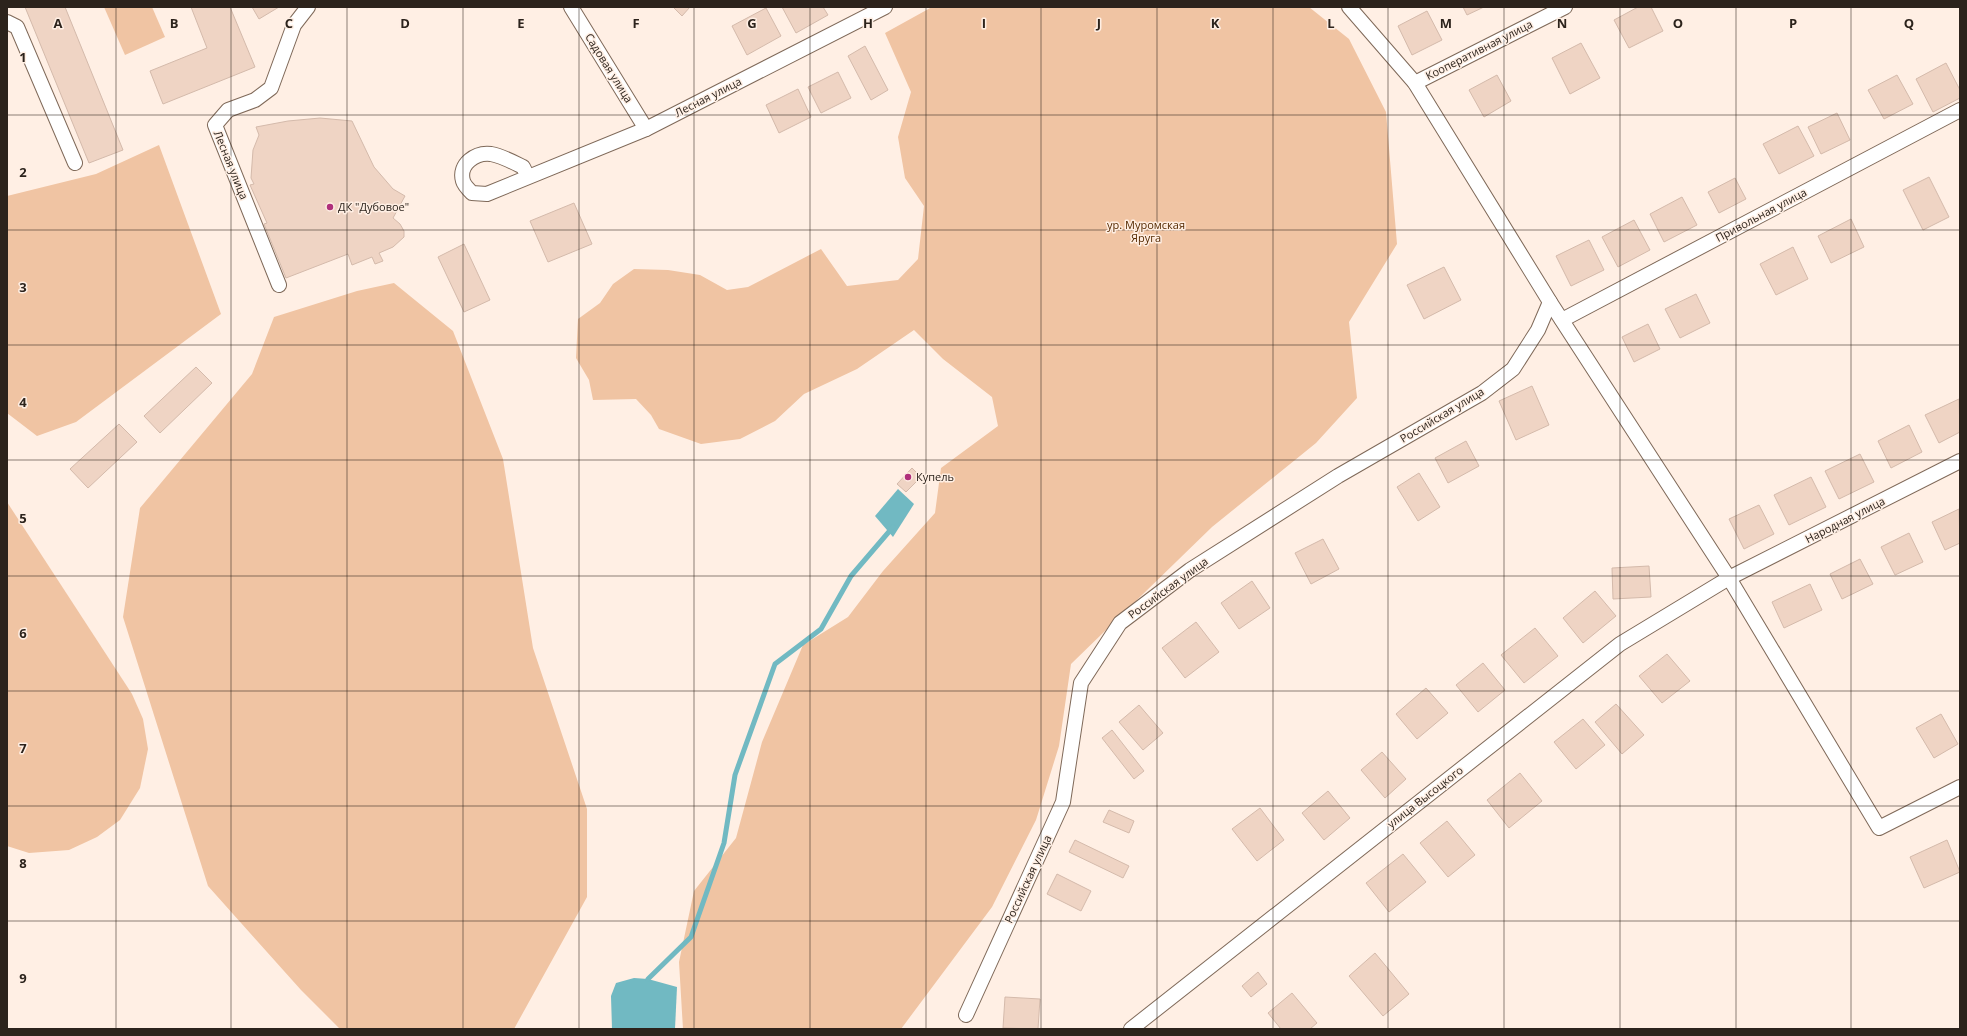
<svg xmlns="http://www.w3.org/2000/svg" width="1967" height="1036" font-family="'Open Sans',sans-serif">
<style>
.green{fill:#f0c4a3}
.water{fill:#71b9c2}
.lines{fill:none;stroke-linecap:round;stroke-linejoin:round}
.stream{stroke:#71b9c2;stroke-width:5}
.building{fill:#efd4c4;stroke:#d4baab}
.minor-casing{stroke:#7f6959;stroke-width:16}
.minor{stroke:#fff;stroke-width:14}
.grid{fill:none;stroke:#2c231c;stroke-width:1;stroke-opacity:0.55}
.poi-dot{fill:#b02f7b;stroke:#ffefe4;stroke-width:1.5}
.labels{text-anchor:middle;stroke-width:3;stroke-linejoin:round;paint-order:stroke}
.street-label{font-size:11px;fill:#2c231c;stroke:#ffefe4}
.poi-label{font-size:11px;fill:#2c231c;stroke:#ffefe4;text-anchor:start}
.park-label{font-size:11px;fill:#562a00;stroke:#ffefe4}
.grid-label{font-size:13px;text-anchor:middle;font-weight:bold;fill:#2c231c;stroke:#ffefe4;stroke-width:3;stroke-linejoin:round;paint-order:stroke}
</style>
<rect width="100%" height="100%" fill="#ffefe4"/>
<g class="green">
<polygon points="104,7 152,7 165,37 125,55"/>
<polygon points="932,7 1309,7 1349,39 1386,112 1397,244 1349,322 1357,398 1316,443 1212,527 1071,664 1059,746 1036,820 992,907 901,1029 683,1029 679,962 694,891 736,838 762,742 803,645 848,617 883,571 935,513 941,468 998,426 992,397 943,359 914,330 857,369 804,394 775,421 740,439 701,444 659,429 651,415 636,399 593,400 589,380 576,358 578,319 600,303 613,284 634,269 668,270 700,275 727,290 748,287 821,249 847,286 898,280 918,259 924,206 905,178 898,137 911,92 885,33"/>
<polygon points="159,145 221,314 76,422 37,436 7,413 7,196 96,174"/>
<polygon points="394,283 453,331 503,459 533,648 587,809 587,897 514,1029 340,1029 301,990 208,886 123,617 140,508 252,374 274,317 357,291"/>
<polygon points="7,502 132,694 143,719 148,749 140,788 120,820 97,837 69,850 29,853 7,846"/>
</g>
<g class="water">
<polygon points="898,489 914,504 893,537 875,516"/>
<polygon points="634,978 648,979 677,987 675,1029 612,1029 611,996 616,983"/>
</g>
<g class="lines">
<polyline class="stream" points="648,979 691,937 724,843 735,775 775,664 821,629 851,576 893,527"/>
</g>
<g class="building">
<polygon points="25,7 65,7 123,150 89,163"/>
<polygon points="191,7 230,7 255,67 163,104 150,71 207,48"/>
<polygon points="252,7 279,7 259,19"/>
<polygon points="673,7 690,7 682,16"/>
<polygon points="782,7 823,7 828,15 796,33"/>
<polygon points="1463,7 1484,7 1467,15"/>
<polygon points="1638,7 1651,7 1663,31 1629,48 1614,20"/>
<polygon points="766,8 781,36 747,55 732,26"/>
<polygon points="1427,11 1442,40 1412,55 1398,26"/>
<polygon points="1581,43 1600,78 1570,94 1552,58"/>
<polygon points="865,46 888,90 871,100 848,56"/>
<polygon points="1946,63 1960,90 1960,98 1933,112 1916,79"/>
<polygon points="838,72 851,98 821,113 808,87"/>
<polygon points="1497,75 1511,101 1484,117 1469,90"/>
<polygon points="1897,75 1913,104 1884,119 1868,90"/>
<polygon points="798,89 811,117 779,133 766,105"/>
<polygon points="1837,113 1850,140 1821,154 1808,127"/>
<polygon points="320,118 352,121 374,167 393,189 405,196 393,218 400,224 404,231 404,237 393,247 379,253 383,261 375,264 372,257 352,265 348,254 286,278 264,224 267,223 250,185 254,184 251,178 253,150 259,135 256,127 288,121"/>
<polygon points="1798,126 1814,156 1779,174 1763,144"/>
<polygon points="1929,177 1949,217 1923,230 1903,190"/>
<polygon points="1735,178 1746,199 1719,213 1708,192"/>
<polygon points="1682,197 1697,225 1664,242 1650,214"/>
<polygon points="574,203 592,244 548,262 530,221"/>
<polygon points="1851,219 1864,247 1831,263 1818,236"/>
<polygon points="1634,220 1650,250 1618,267 1602,237"/>
<polygon points="1589,240 1604,270 1571,286 1556,256"/>
<polygon points="464,244 490,300 464,312 438,257"/>
<polygon points="1793,247 1808,279 1776,295 1760,264"/>
<polygon points="1444,267 1461,300 1424,319 1407,285"/>
<polygon points="1696,294 1710,323 1680,338 1665,309"/>
<polygon points="1648,324 1660,349 1634,362 1622,337"/>
<polygon points="196,367 212,383 160,433 144,416"/>
<polygon points="1532,386 1549,425 1516,440 1499,401"/>
<polygon points="1959,399 1960,432 1939,443 1925,415"/>
<polygon points="119,424 137,442 88,488 70,469"/>
<polygon points="1909,425 1922,452 1891,468 1878,441"/>
<polygon points="1466,441 1479,466 1448,483 1435,458"/>
<polygon points="1860,454 1874,482 1839,499 1825,471"/>
<polygon points="912,468 921,477 906,492 897,484"/>
<polygon points="1419,473 1440,507 1418,521 1397,487"/>
<polygon points="1811,477 1826,507 1789,525 1774,495"/>
<polygon points="1759,505 1774,534 1744,549 1729,519"/>
<polygon points="1959,509 1960,543 1945,550 1932,522"/>
<polygon points="1909,533 1923,562 1895,575 1881,547"/>
<polygon points="1323,539 1339,569 1311,584 1295,553"/>
<polygon points="1860,559 1873,584 1842,599 1830,574"/>
<polygon points="1649,566 1651,597 1613,599 1612,568"/>
<polygon points="1252,581 1270,608 1239,629 1221,603"/>
<polygon points="1810,584 1822,610 1784,628 1772,602"/>
<polygon points="1595,591 1616,616 1583,643 1563,618"/>
<polygon points="1196,622 1219,652 1185,678 1162,648"/>
<polygon points="1535,628 1558,656 1524,683 1501,655"/>
<polygon points="1667,654 1690,681 1662,703 1639,676"/>
<polygon points="1483,663 1505,690 1478,712 1456,685"/>
<polygon points="1426,688 1448,713 1417,739 1396,714"/>
<polygon points="1616,704 1644,735 1622,754 1595,722"/>
<polygon points="1139,705 1163,733 1143,750 1119,722"/>
<polygon points="1941,714 1958,744 1934,758 1916,728"/>
<polygon points="1583,719 1605,745 1576,769 1554,742"/>
<polygon points="1112,730 1144,771 1134,779 1102,738"/>
<polygon points="1382,752 1406,779 1385,798 1361,770"/>
<polygon points="1520,773 1542,801 1509,828 1487,800"/>
<polygon points="1328,791 1350,818 1324,840 1302,813"/>
<polygon points="1260,808 1284,840 1257,861 1232,829"/>
<polygon points="1109,810 1134,821 1129,833 1103,822"/>
<polygon points="1447,821 1475,855 1448,877 1420,843"/>
<polygon points="1075,840 1129,866 1123,878 1069,852"/>
<polygon points="1947,840 1960,872 1924,888 1910,857"/>
<polygon points="1403,854 1426,882 1389,912 1366,883"/>
<polygon points="1057,874 1091,891 1081,911 1047,894"/>
<polygon points="1375,953 1409,994 1383,1016 1349,976"/>
<polygon points="1258,972 1267,984 1251,997 1242,986"/>
<polygon points="1292,993 1317,1023 1310,1029 1281,1029 1268,1013"/>
<polygon points="1005,997 1040,999 1038,1029 1003,1028"/>
</g>
<g class="lines">
<defs>
<g id="minor">
<polyline points="571,7 646,129"/>
<polyline points="1349,7 1415,83 1550,302 1729,578 1879,828 1960,787"/>
<polyline points="7,22 17,27 75,163"/>
<polyline points="1415,83 1565,7"/>
<path d="M 528,177 L 523,167 C 513,162 502,156 491,154 C 476,152 458,164 463,181 C 464,185 469,190 472,193 L 487,194 L 646,129 L 885,7"/>
<polyline points="279,285 215,125 228,110 255,100 271,88 294,25 308,7"/>
<polyline points="1562,320 1960,110"/>
<polyline points="966,1015 1063,802 1081,683 1120,623 1190,570 1338,476 1482,393 1513,369 1538,330 1550,302"/>
<polyline points="1131,1029 1620,644 1729,578 1960,461"/>
</g>
</defs>
<use href="#minor" class="minor-casing"/>
<use href="#minor" class="minor"/>
</g>
<path class="grid" d="M 116,7 L 116,1029M 231,7 L 231,1029M 347,7 L 347,1029M 463,7 L 463,1029M 579,7 L 579,1029M 694,7 L 694,1029M 810,7 L 810,1029M 926,7 L 926,1029M 1041,7 L 1041,1029M 1157,7 L 1157,1029M 1273,7 L 1273,1029M 1388,7 L 1388,1029M 1504,7 L 1504,1029M 1620,7 L 1620,1029M 1736,7 L 1736,1029M 1851,7 L 1851,1029M 7,115 L 1960,115M 7,230 L 1960,230M 7,345 L 1960,345M 7,460 L 1960,460M 7,576 L 1960,576M 7,691 L 1960,691M 7,806 L 1960,806M 7,921 L 1960,921"/>
<g class="poi-dot">
<circle cx="330" cy="207" r="4"/>
<circle cx="908" cy="477" r="4"/>
</g>
<g class="labels">
<g class="street-label">
<text transform="translate(1479 50) rotate(-27)" y="4">Кооперативная улица</text>
<text transform="translate(609 68) rotate(58)" y="4">Садовая улица</text>
<text transform="translate(708 97) rotate(-27)" y="4">Лесная улица</text>
<text transform="translate(231 165) rotate(68)" y="4">Лесная улица</text>
<text transform="translate(1761 215) rotate(-28)" y="4">Привольная улица</text>
<text transform="translate(1442 415) rotate(-31)" y="4">Российская улица</text>
<text transform="translate(1845 520) rotate(-27)" y="4">Народная улица</text>
<text transform="translate(1168 588) rotate(-36)" y="4">Российская улица</text>
<text transform="translate(1425 797) rotate(-38)" y="4">улица Высоцкого</text>
<text transform="translate(1028 879) rotate(-65)" y="4">Российская улица</text>
</g>
<g class="poi-label">
<text x="338" y="211">ДК "Дубовое"</text>
<text x="916" y="481">Купель</text>
</g>
<g class="park-label">
<text x="1146" y="229">ур. Муромская<tspan x="1146" dy="13">Яруга</tspan></text>
</g>
</g>
<g class="grid-label">
<text x="58" y="28">A</text>
<text x="174" y="28">B</text>
<text x="289" y="28">C</text>
<text x="405" y="28">D</text>
<text x="521" y="28">E</text>
<text x="636" y="28">F</text>
<text x="752" y="28">G</text>
<text x="868" y="28">H</text>
<text x="984" y="28">I</text>
<text x="1099" y="28">J</text>
<text x="1215" y="28">K</text>
<text x="1331" y="28">L</text>
<text x="1446" y="28">M</text>
<text x="1562" y="28">N</text>
<text x="1678" y="28">O</text>
<text x="1793" y="28">P</text>
<text x="1909" y="28">Q</text>
<text x="23" y="62">1</text>
<text x="23" y="177">2</text>
<text x="23" y="292">3</text>
<text x="23" y="407">4</text>
<text x="23" y="523">5</text>
<text x="23" y="638">6</text>
<text x="23" y="753">7</text>
<text x="23" y="868">8</text>
<text x="23" y="983">9</text>
</g>
<rect width="1967" height="1036" fill="none" stroke="#2c231c" stroke-width="16"/>
</svg>
